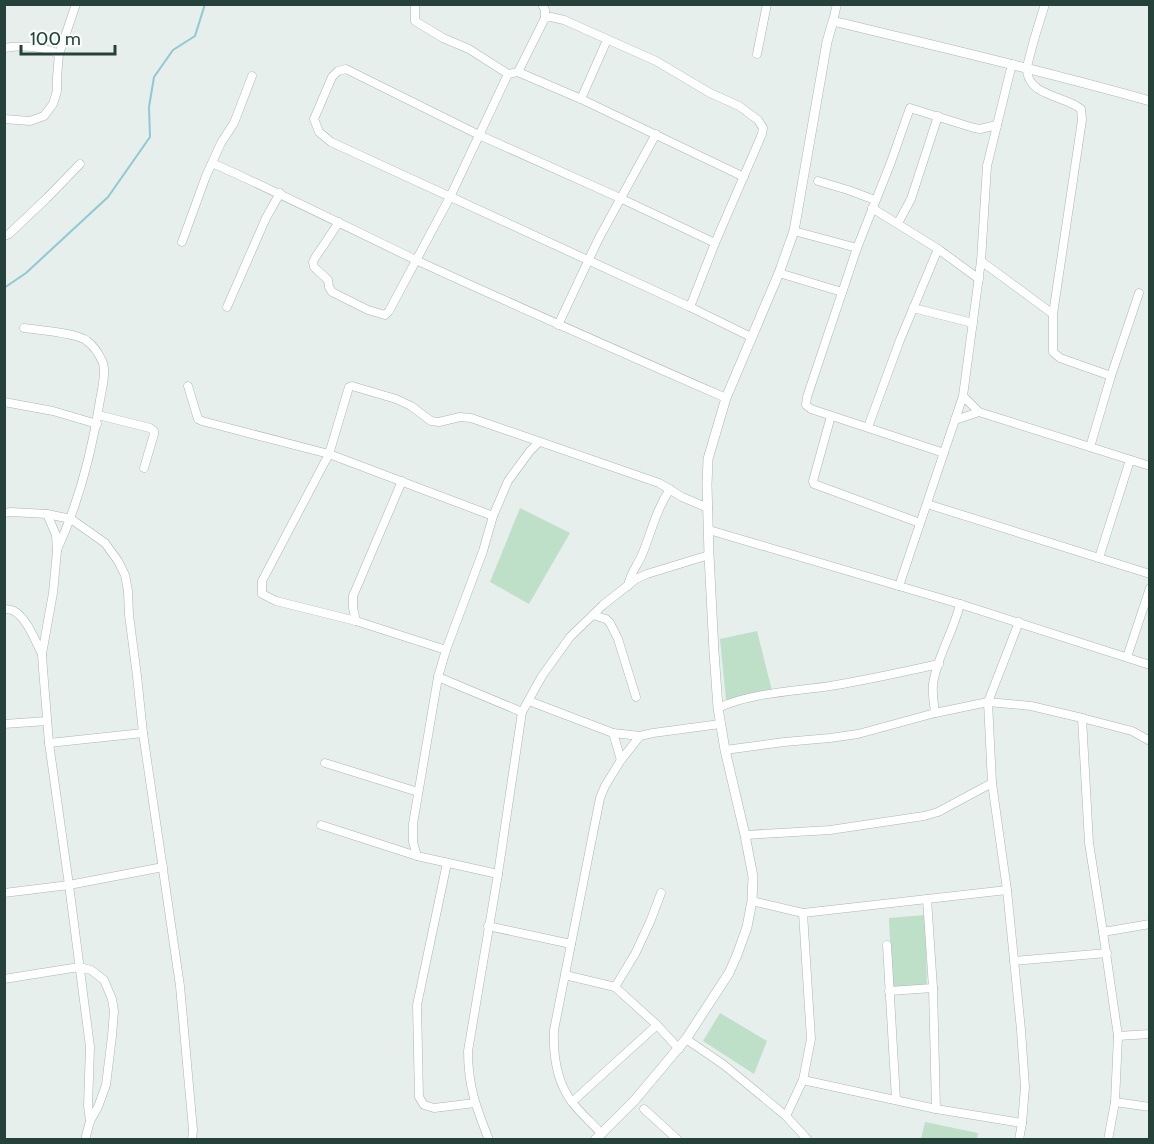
<svg xmlns="http://www.w3.org/2000/svg" width="1154" height="1144" font-family="Cabin,sans-serif">
<style>
.green{fill:#bfe0c8}
.lines{fill:none;stroke-linecap:round;stroke-linejoin:round}
.stream{stroke:#8ec9d4;stroke-width:2}
.minor-casing{stroke:#a8b8b2;stroke-width:9}
.tertiary-casing{stroke:#a8b8b2;stroke-width:10}
.minor{stroke:#fff;stroke-width:8}
.tertiary{stroke:#fff;stroke-width:9}
</style>
<rect width="100%" height="100%" fill="#e6efeb"/>
<g class="green">
<polygon points="520,508 570,533 529,604 490,582"/>
<polygon points="757,631 772,691 726,700 720,639"/>
<polygon points="925,915 927,988 892,988 889,918"/>
<polygon points="720,1013 767,1041 754,1074 703,1041"/>
<polygon points="925,1122 978,1133 977,1139 921,1139"/>
</g>
<g class="lines">
<polyline class="stream" points="4,288 26,273 108,197 150,137 149,107 154,77 173,50 195,36 205,4"/>
<defs>
<g id="minor">
<polyline points="415,4 415,21 443,38 469,49 508,74 518,72 581,99 744,177"/>
<polyline points="542,4 545,10 545,18"/>
<path d="M 1045,4 C 1040,21 1034,38 1030,55 C 1029,59 1027,65 1027,69 C 1027,81 1036,89 1046,93 C 1058,99 1071,101 1081,109 L 1082,120 L 1053,314 L 1053,352 L 1060,358 L 1111,376"/>
<polyline points="833,21 837,4"/>
<path d="M 4,48 C 24,45 41,46 59,54"/>
<polyline points="757,54 767,4"/>
<polyline points="518,72 545,18 551,17 564,20 656,61 710,93 739,106 758,120 763,128 762,134 715,243 690,307"/>
<polyline points="581,99 607,40"/>
<polyline points="4,119 30,121 44,116 53,104 57,91 57,77 59,54 76,4"/>
<path d="M 212,163 C 282,194 349,228 418,261 C 520,308 623,353 726,398"/>
<polyline points="818,181 848,190 875,200"/>
<polyline points="872,208 938,249 979,279"/>
<polyline points="339,222 315,258 313,262 314,267 328,280 329,287 332,292 368,310 385,315 389,311 450,197 508,74"/>
<polyline points="898,223 911,199 938,116"/>
<polyline points="794,231 857,248"/>
<polyline points="4,236 9,234 47,198 80,164"/>
<polyline points="182,242 206,176 221,143 234,123 252,76"/>
<polyline points="715,243 620,198 479,135 346,69 338,71 332,77 314,119 319,132 331,142 690,307 751,337"/>
<polyline points="981,261 1053,314"/>
<polyline points="779,273 842,292"/>
<polyline points="227,307 266,218 280,193"/>
<polyline points="913,308 973,323"/>
<polyline points="558,325 599,238 656,134"/>
<path d="M 24,328 C 38,330 78,333 87,341 C 94,346 100,356 103,363 C 106,374 102,389 100,400 C 92,452 79,502 57,550"/>
<polyline points="188,386 198,419 202,421 329,454 493,516"/>
<polyline points="963,396 979,412 1150,466"/>
<polyline points="4,402 53,411 97,424"/>
<polyline points="98,415 150,428 154,431 154,434 144,468"/>
<polyline points="831,416 813,481 814,484 920,523"/>
<polyline points="955,420 979,412"/>
<polyline points="868,427 900,340 938,249"/>
<polyline points="1090,447 1111,376 1139,293"/>
<polyline points="944,453 811,409 806,405 807,397 857,248 891,162 910,108 974,128 980,129 997,125"/>
<polyline points="927,504 1150,574"/>
<polyline points="4,513 11,512 47,514 71,519 105,543 118,561 125,575 128,591 129,615 137,676 143,733 180,986 193,1130 192,1140"/>
<polyline points="47,514 56,535 57,551 53,593 42,654 43,669 49,743 69,885 90,1047 88,1106 90,1121"/>
<polyline points="709,530 960,604 1150,665"/>
<polyline points="1099,558 1130,460"/>
<path d="M 628,586 C 630,573 637,566 642,555 C 651,533 656,510 670,489"/>
<polyline points="899,586 963,396 981,261 987,166 1012,64"/>
<path d="M 4,609 C 7,609 13,610 14,611 C 26,617 36,642 42,654"/>
<polyline points="593,615 606,619 610,623 618,639 636,697"/>
<polyline points="356,621 353,608 353,596 402,481"/>
<polyline points="1019,622 988,702 992,783 1007,890 1021,1030 1025,1087 1022,1123 1019,1140"/>
<polyline points="446,650 356,621 276,601 262,594 262,581 329,454 349,387 352,386 396,399 411,406 431,421 439,422 460,417 471,418 659,483 682,497 708,508"/>
<polyline points="1127,657 1150,588"/>
<polyline points="438,677 522,712"/>
<polyline points="529,701 613,733 640,736"/>
<path d="M 718,708 C 749,693 796,691 830,686 C 867,680 903,672 939,664"/>
<path d="M 935,713 C 934,703 932,694 933,684 C 937,656 954,631 960,604"/>
<polyline points="1082,718 1132,731 1150,741"/>
<polyline points="4,724 47,721"/>
<polyline points="613,733 621,760"/>
<polyline points="49,743 143,733"/>
<polyline points="725,750 784,742 830,738 858,734 935,713 988,702 1031,706 1082,718 1089,843 1103,932 1118,1036 1115,1102 1108,1140"/>
<polyline points="325,763 418,792"/>
<polyline points="321,825 417,856"/>
<polyline points="745,835 830,830 924,816 938,812 992,783"/>
<polyline points="447,863 417,1005 419,1097 424,1105 434,1108 475,1103"/>
<polyline points="498,874 417,856 413,842 413,824 438,677 446,650 483,551 493,516 508,481 530,451 539,442"/>
<polyline points="4,893 69,885 163,867"/>
<polyline points="927,899 933,988 936,1109"/>
<polyline points="752,901 803,913 1007,890"/>
<polyline points="488,926 571,944"/>
<polyline points="1103,932 1150,924"/>
<polyline points="887,945 896,1100"/>
<polyline points="1014,961 1107,953"/>
<polyline points="565,975 615,987 657,1025 679,1049"/>
<polyline points="4,979 79,967 91,970 104,980 112,999 114,1011 112,1036 106,1085 98,1107 90,1121 85,1140"/>
<polyline points="615,987 635,954 650,922 661,893"/>
<polyline points="889,991 933,988"/>
<polyline points="1118,1036 1150,1034"/>
<polyline points="686,1039 724,1065 786,1116 808,1140"/>
<polyline points="803,1080 936,1109 1022,1123"/>
<polyline points="572,1102 657,1025"/>
<polyline points="1115,1102 1150,1107"/>
<polyline points="644,1109 678,1140"/>
<polyline points="786,1116 803,1080 811,1039 803,913"/>
<path d="M 601,1133 C 592,1123 580,1113 572,1102 C 556,1081 553,1055 554,1030 L 600,798 L 605,786 L 621,760 L 640,736 L 653,733 L 720,724"/>
<path d="M 489,1140 C 476,1107 468,1086 468,1051 L 498,874 L 522,712 L 542,676 L 570,637 L 603,605 L 636,579 L 647,574 L 709,555"/>
</g>
<path id="tertiary" d="M 595,1140 L 634,1101 L 686,1039 L 729,973 L 737,955 L 747,927 L 752,901 L 753,877 L 745,835 L 725,750 L 718,708 L 714,652 L 709,555 L 707,485 L 708,459 L 726,398 L 779,273 L 794,231 L 827,42 L 833,21 C 939,47 1045,71 1150,101"/>
</defs>
<use href="#minor" class="minor-casing"/>
<use href="#tertiary" class="tertiary-casing"/>
<use href="#minor" class="minor"/>
<use href="#tertiary" class="tertiary"/>
</g>
<rect width="1154" height="1144" fill="none" stroke="#24423a" stroke-width="12"/>
<path d="M21 45v9h94v-9" fill="none" stroke="#24423a" stroke-width="3"/>
<text x="30" y="45" font-size="18" fill="#24423a" stroke="#f7fbf9" stroke-width="4.5" paint-order="stroke">100 m</text>
</svg>
